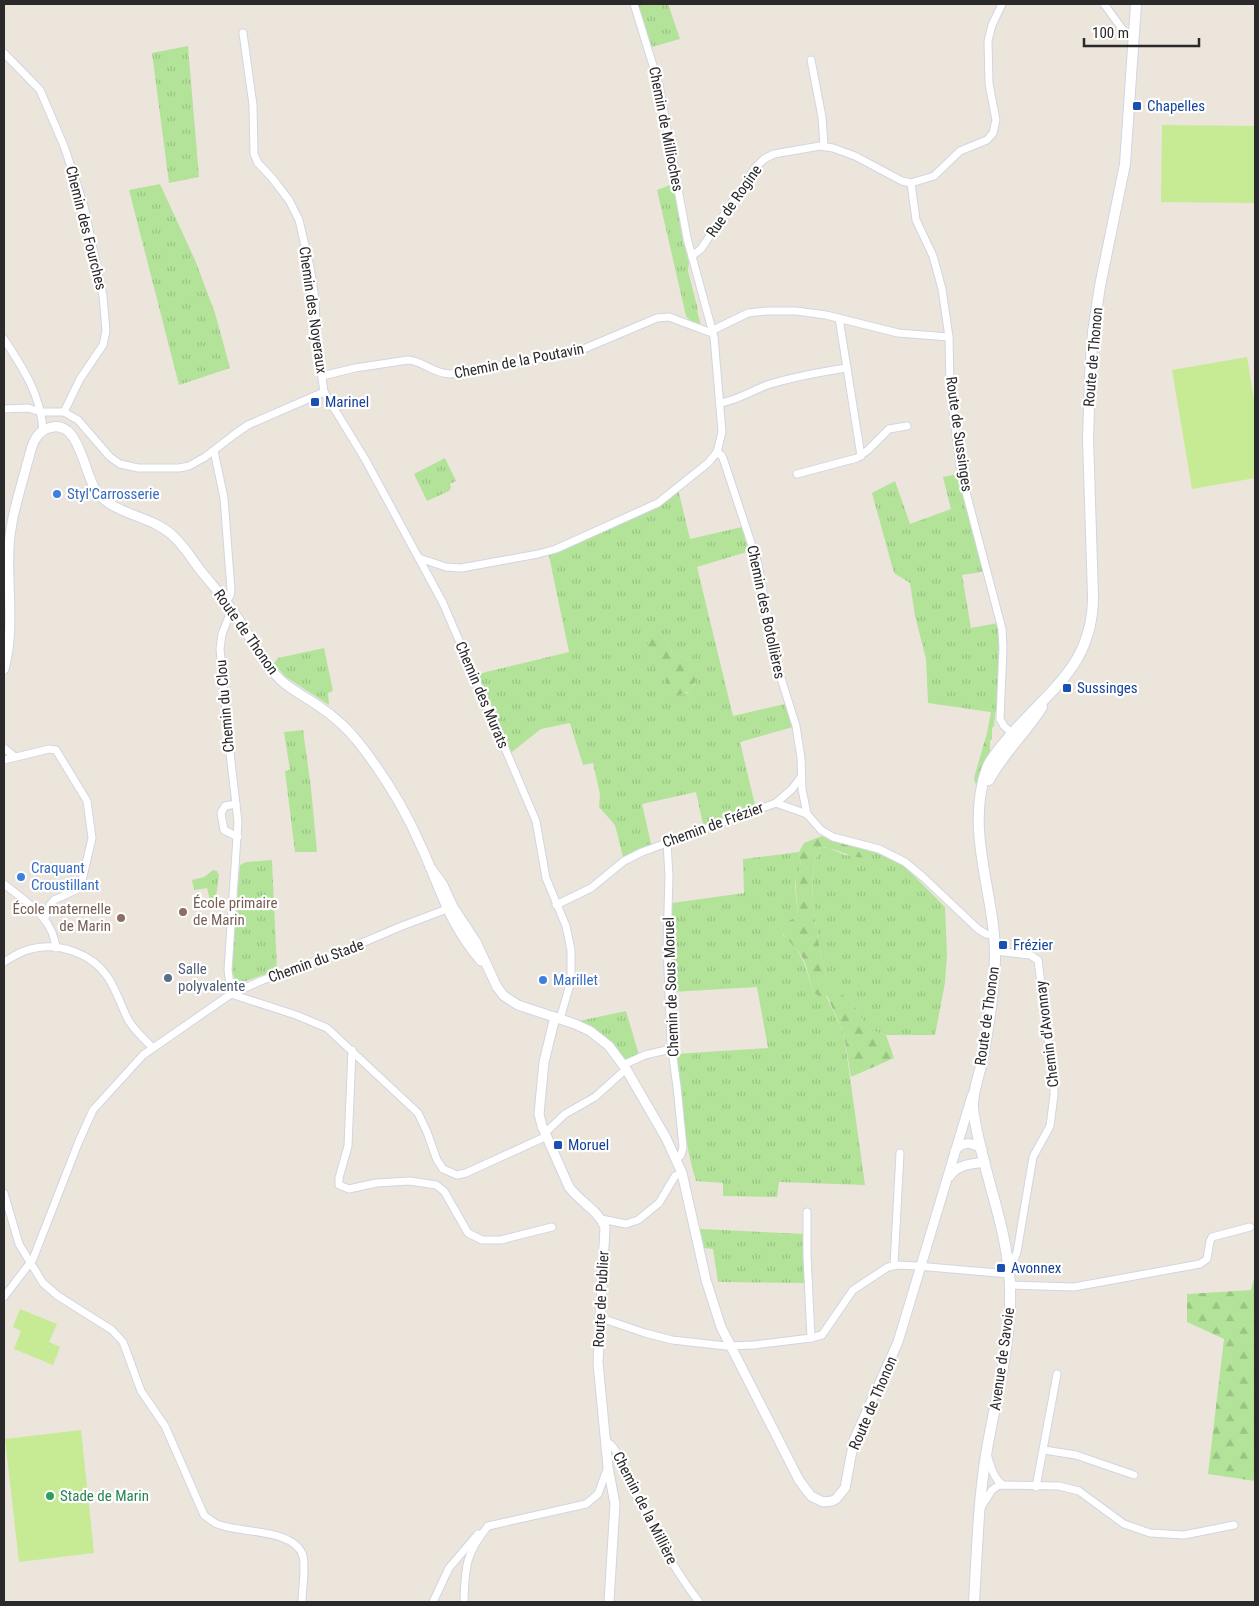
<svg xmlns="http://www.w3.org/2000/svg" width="1259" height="1606" font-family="'Roboto Condensed',sans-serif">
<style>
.grass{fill:url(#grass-tufts);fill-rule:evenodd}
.forest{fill:url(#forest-firs)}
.pitch{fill:#c7ea94}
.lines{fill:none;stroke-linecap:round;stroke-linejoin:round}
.minor-casing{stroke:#d1d5e3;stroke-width:9}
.tertiary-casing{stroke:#d1d5e3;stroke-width:11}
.secondary-casing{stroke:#d1d5e3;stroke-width:12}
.minor{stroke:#fff;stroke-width:7}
.tertiary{stroke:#fff;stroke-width:9}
.secondary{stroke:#fff;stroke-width:10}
.transit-dot{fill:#1a4fb4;stroke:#fff;stroke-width:2}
.shop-dot{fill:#3f7fe0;stroke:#fff;stroke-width:2}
.education-dot{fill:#8d6e63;stroke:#fff;stroke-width:2}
.service-dot{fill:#5c6f8a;stroke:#fff;stroke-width:2}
.leisure-dot{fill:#2e9e5b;stroke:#fff;stroke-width:2}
.labels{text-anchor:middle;stroke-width:4.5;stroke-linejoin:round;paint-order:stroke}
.transit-label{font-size:15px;fill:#164399;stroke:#fff;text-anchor:start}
.street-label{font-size:15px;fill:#2a2a2a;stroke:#fff}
.shop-label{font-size:15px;fill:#366cbe;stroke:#fff;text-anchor:start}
.education-label{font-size:15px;fill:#785e54;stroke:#fff;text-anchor:start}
.service-label{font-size:15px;fill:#4e5e75;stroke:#fff;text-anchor:start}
.leisure-label{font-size:15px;fill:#27864d;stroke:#fff;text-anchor:start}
</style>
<defs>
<pattern id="grass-tufts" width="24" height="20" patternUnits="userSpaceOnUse" patternTransform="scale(1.25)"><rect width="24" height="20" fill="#b3e399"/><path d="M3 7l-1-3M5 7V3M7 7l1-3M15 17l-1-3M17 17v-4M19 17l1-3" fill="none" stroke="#9ac384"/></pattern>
<pattern id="forest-firs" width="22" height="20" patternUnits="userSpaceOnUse" patternTransform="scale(1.25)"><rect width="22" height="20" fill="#b3e399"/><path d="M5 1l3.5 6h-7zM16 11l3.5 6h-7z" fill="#9ac384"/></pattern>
</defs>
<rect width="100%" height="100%" fill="#ece5dc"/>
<g class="grass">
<polygon points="638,4 668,4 680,39 652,47"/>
<polygon points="188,46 199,177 169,183 152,53"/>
<polygon points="160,184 195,260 215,313 230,368 179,385 129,190"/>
<polygon points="673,184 683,242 689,262 688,271 698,310 697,310 701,326 691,322 686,316 657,190"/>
<polygon points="445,458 456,481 450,484 451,488 449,491 427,501 414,474"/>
<polygon points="961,473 988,571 962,575 971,628 998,623 1000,657 997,713 928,703 926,659 915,616 910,583 894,573 872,493 895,481 910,524 951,509 943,477"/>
<path d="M 678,489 L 690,539 L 742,527 L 750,551 L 697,567 L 733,716 L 789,703 L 796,726 L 740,742 L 756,809 L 704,829 L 696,792 L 642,804 L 652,848 L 624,861 L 615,825 L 599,807 L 600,794 L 593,763 L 583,765 L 570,723 L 541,729 L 508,755 L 474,675 L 569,652 L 548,551 L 650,507 ZM 666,637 L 672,653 L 689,660 L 695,684 L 687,693 L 675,696 L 667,672 Z"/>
<polygon points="324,648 333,691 328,693 329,705 286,677 274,664 275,662 278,658"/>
<polygon points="303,730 311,788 317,852 295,852 285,771 290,770 284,732"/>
<path d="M 821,847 L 829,848 L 845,855 L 871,857 L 873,852 L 896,861 L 904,866 L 945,907 L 947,954 L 945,983 L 935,1035 L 886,1035 L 867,1029 L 851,999 L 829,990 C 821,955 801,877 821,847 Z"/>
<path d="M 799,852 L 801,868 L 795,877 L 795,887 L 798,915 L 783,925 L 783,935 C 803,951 806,968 813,992 L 826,996 L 844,1034 L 865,1185 L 779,1182 L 777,1197 L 723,1196 L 723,1183 L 696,1181 C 683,1140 682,1097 675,1054 L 768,1048 L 757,987 L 672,992 L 672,903 L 744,893 L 743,859 Z"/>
<polygon points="272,860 277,970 240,983 235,981 233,973 231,972 240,865 246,862"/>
<polygon points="213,870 217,871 219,876 215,903 211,904 207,888 194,890 192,880 204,877"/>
<path d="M 626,1011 L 639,1055 L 626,1060 C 610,1043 602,1031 579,1021 Z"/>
<polygon points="700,1229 804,1234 805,1283 718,1282 713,1249 704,1248"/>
</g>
<g class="forest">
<path d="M 661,631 L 666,637 L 672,653 L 689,660 L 697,675 C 693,690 689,693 675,696 L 666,682 L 667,672 L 653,666 L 647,645 L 653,633 Z"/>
<polygon points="991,712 995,712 995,714 994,726 992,728 992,740 990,740 990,755 978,784 975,783 974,778 987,733"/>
<path d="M 822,836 L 832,841 L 873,852 L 872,857 C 852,861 839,848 821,847 C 801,876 821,956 829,989 L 851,999 L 867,1029 L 886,1035 L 894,1058 L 851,1077 L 844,1034 L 827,996 L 819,996 L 813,992 C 810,981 807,965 801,955 C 795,946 785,939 781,930 L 783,925 L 798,915 L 795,877 L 801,868 L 799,852 L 804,843 Z"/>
<polygon points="1255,1275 1255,1481 1208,1474 1224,1339 1187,1322 1187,1294 1251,1290"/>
</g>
<g class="pitch">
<polygon points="1162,125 1255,126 1255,203 1161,202"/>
<polygon points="1247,357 1255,406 1255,478 1192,489 1172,370"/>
<polygon points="20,1309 57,1324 49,1342 60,1347 53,1365 14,1349 21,1331 13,1327"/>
<polygon points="81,1430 94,1553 19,1562 5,1439"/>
</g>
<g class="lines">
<defs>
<g id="minor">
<polyline points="1104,4 1123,30 1128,33 1134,34"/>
<polyline points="243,33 253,105 254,154 258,163 272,178 289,200 299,220 310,267 315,299 317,343 324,392 365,459 443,603 536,821 546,878 566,926 571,950 571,981 560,1019"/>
<polyline points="4,53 40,90 64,146 84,206 103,296 106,331 103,345 80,379 64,412"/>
<polyline points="811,60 822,117 824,146"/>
<polyline points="911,183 916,220 933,256 942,289 949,337 950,387 961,473 1002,629 1003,648 1000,719 1004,726 1014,735"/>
<polyline points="692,256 701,249 755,168 764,159 774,154 820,146 833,148 855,156 902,181 911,183 934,176 960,151 987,140 993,133 996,120 989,84 988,41 992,25 1002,4"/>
<polyline points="839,318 861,456"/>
<path d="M 4,339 C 23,368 41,395 43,431"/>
<path d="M 322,376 L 355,368 L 408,360 C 423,361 434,374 450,374 L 574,353 L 657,318 L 669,317 L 709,332 L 748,313 L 767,311 L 796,311 L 826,315 L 898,333 L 949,337"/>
<path d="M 720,403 C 733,402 754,390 767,385 C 793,377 820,372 847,368"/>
<polyline points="4,409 28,408 41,412 64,412 78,420 110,457 120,464 138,468 179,468 189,466 205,457 235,434 248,425 324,392"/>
<polyline points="214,451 224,498 231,590 230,596 226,601"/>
<polyline points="717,452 722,456 724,461 758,564 775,659 796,726 801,758 802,789 807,814"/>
<polyline points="797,474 857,458 868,450 889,429 907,426"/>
<polyline points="419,558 446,567 461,568 538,554 556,549 658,503 708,463 717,452 722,432 714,337 687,238 659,85 634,4"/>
<polyline points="4,748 15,757"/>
<polyline points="4,760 49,749 56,750 87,801 92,838 81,885 76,890 54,900 50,905 45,918"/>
<polyline points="776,803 792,789 801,777"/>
<polyline points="236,804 225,806 221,813 224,830 238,837"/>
<polyline points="667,843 669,876 667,945 671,1043 677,1087 683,1147 681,1155 677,1159"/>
<path d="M 4,884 C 26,902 53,917 56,948"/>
<polyline points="556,905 591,888 624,861 642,852 776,803 807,814 821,830 833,837 879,849 905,862 923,877 978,929 986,934 994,935"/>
<polyline points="995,951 1030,955 1038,960 1054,1085 1054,1095 1050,1126 1033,1157 1017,1252 1015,1257 1008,1264"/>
<path d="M 4,962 C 12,957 21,951 31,949 C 58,942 91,953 107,976 C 117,990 121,1007 129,1021 C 135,1031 144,1039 152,1047"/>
<polyline points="231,994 296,1015 327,1028 418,1113 427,1132 437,1160 443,1169 457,1175 466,1173 547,1136"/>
<polyline points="231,994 228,970 238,822 230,753 220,649 222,634 232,609"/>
<polyline points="352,1050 348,1146 339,1178 339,1185 349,1189 376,1183 410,1181 436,1185 444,1191 468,1233 482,1240 501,1240 552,1227"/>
<polyline points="623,1065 645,1055 671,1049"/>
<polyline points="545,1133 565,1114 595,1097 626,1069"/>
<path d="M 4,1193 L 19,1244 L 43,1283 L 58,1296 L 112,1330 L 123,1342 L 141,1391 L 165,1426 L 204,1515 C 209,1519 213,1523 220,1525 C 241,1533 295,1529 303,1556 C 306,1570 302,1588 302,1602"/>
<polyline points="807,1212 807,1255 811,1338"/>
<polyline points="601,1219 626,1224 638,1220 659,1203 675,1176 682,1173"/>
<polyline points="894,1265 900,1153"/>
<polyline points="1010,1285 1074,1287 1200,1264 1207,1259 1210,1241 1212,1237 1250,1227"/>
<polyline points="4,1297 33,1259 79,1141 93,1110 143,1055 231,994 263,980 343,951 402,926 447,909"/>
<polyline points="601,1318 645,1333 672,1340 726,1346 754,1345 811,1338 822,1335 853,1290 888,1267 898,1265 917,1266 1009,1274"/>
<path d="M 605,1441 C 618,1446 620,1464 626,1476 C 648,1520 669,1563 699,1602"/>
<polyline points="1044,1450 1076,1455 1134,1475"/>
<path d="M 987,1454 C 990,1464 993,1478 1002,1484"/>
<polyline points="1036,1487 1057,1374"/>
<polyline points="981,1507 992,1490 999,1485 1059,1486 1079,1491 1124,1524 1150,1533 1184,1535 1234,1525"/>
<polyline points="433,1602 449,1568 478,1534"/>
<path d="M 464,1602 C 465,1568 465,1554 488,1526 L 586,1504 L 598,1494 L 608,1467"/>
</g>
<g id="tertiary">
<path d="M 4,669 C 15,629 7,589 9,549 C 10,519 20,492 27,464 C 31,452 32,437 44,430 C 81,411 83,478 99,495 C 118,515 150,516 171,534 C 183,544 191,558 201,571 C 213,586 226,600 237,617 C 249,635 259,656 274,673 C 286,688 305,696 320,707 C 335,717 348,729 359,743 C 384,775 405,809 421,846 C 441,889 448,923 481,961"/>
<polyline points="430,867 443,885 453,907 476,942 497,987 504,996 518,1005 575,1024 590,1031 609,1046 626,1069 666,1138 682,1173 706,1280 721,1327 799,1480 811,1496 823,1502 832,1501 836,1499 845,1488 854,1440 898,1342 972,1096"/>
<path d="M 555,1017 L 544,1062 L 539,1114 L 542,1126 L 569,1187 C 579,1201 598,1210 605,1227 L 598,1363 L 608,1467 L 615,1504 L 609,1602"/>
<path d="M 955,1151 C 962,1141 972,1142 982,1149"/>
<path d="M 950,1176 C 958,1164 971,1164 985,1162"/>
</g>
<g id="secondary">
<path d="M 989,780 C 1003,753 1026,733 1042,707"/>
<path d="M 974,1602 C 977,1553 978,1504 986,1455 C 995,1399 1012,1344 1010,1287 C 1008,1226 981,1169 973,1109 C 972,1091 980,1074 983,1057 C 989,1025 994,992 995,959 C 996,894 964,833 987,768 C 992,756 1001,747 1009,737 C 1049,690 1093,666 1093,596 L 1088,439 L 1090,375 L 1093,332 L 1100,286 L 1125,164 L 1136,4"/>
</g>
</defs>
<use href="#minor" class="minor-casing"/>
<use href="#tertiary" class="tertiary-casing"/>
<use href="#secondary" class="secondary-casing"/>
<use href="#minor" class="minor"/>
<use href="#tertiary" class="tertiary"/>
<use href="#secondary" class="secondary"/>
</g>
<g class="transit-dot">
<rect x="1132" y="101" width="10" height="10" rx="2.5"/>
<rect x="310" y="397" width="10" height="10" rx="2.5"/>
<rect x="1062" y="683" width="10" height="10" rx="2.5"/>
<rect x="998" y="940" width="10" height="10" rx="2.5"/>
<rect x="553" y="1140" width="10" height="10" rx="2.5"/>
<rect x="996" y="1263" width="10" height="10" rx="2.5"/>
</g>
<g class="shop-dot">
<circle cx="57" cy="494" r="5"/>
<circle cx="21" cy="877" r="5"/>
<circle cx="543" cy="980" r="5"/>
</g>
<g class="education-dot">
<circle cx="183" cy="912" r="5"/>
<circle cx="121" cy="918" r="5"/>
</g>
<circle class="service-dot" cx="168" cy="978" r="5"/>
<circle class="leisure-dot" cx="50" cy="1496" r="5"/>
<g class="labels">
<g class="transit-label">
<text x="1147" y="111">Chapelles</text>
<text x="325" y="407">Marinel</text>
<text x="1077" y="693">Sussinges</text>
<text x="1013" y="950">Frézier</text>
<text x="568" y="1150">Moruel</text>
<text x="1011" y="1273">Avonnex</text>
</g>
<g class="street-label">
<text transform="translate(666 129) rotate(79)" y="5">Chemin de Millioches</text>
<text transform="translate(734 201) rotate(-55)" y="5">Rue de Rogine</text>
<text transform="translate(86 228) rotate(76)" y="5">Chemin des Fourches</text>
<text transform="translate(313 310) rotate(82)" y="5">Chemin des Noyeraux</text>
<text transform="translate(1093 357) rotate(-85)" y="5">Route de Thonon</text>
<text transform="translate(519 361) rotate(-11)" y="5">Chemin de la Poutavin</text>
<text transform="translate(959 434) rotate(82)" y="5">Route de Sussinges</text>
<text transform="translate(766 612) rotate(78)" y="5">Chemin des Botollières</text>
<text transform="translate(246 632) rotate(55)" y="5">Route de Thonon</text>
<text transform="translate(482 695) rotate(67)" y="5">Chemin des Murats</text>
<text transform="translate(225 706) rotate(-95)" y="5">Chemin du Clou</text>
<text transform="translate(713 825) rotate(-20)" y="5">Chemin de Frézier</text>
<text transform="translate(316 961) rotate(-20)" y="5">Chemin du Stade</text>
<text transform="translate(671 987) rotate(-92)" y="5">Chemin de Sous Moruel</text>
<text transform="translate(987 1016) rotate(-82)" y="5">Route de Thonon</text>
<text transform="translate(1047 1034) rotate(-97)" y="5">Chemin d'Avonnay</text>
<text transform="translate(601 1299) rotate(-87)" y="5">Route de Publier</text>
<text transform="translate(1002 1359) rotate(-82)" y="5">Avenue de Savoie</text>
<text transform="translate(873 1403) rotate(-67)" y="5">Route de Thonon</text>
<text transform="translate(645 1508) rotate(63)" y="5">Chemin de la Millière</text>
</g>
<g class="shop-label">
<text x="67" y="499">Styl'Carrosserie</text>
<text x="31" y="873">Craquant<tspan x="31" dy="17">Croustillant</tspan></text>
<text x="553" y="985">Marillet</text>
</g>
<g class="education-label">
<text x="193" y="908">École primaire<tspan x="193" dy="17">de Marin</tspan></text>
<text x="111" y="914" text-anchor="end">École maternelle<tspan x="111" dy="17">de Marin</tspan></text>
</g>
<g class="service-label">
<text x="178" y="974">Salle<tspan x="178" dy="17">polyvalente</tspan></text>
</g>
<g class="leisure-label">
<text x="60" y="1501">Stade de Marin</text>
</g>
</g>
<rect width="1259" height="1606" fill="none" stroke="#2a2a2a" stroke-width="10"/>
<path d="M1084 38v8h115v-8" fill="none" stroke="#2a2a2a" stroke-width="2.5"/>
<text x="1092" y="38" font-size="15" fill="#2a2a2a" stroke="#ffffff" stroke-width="4" paint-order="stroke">100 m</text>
</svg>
